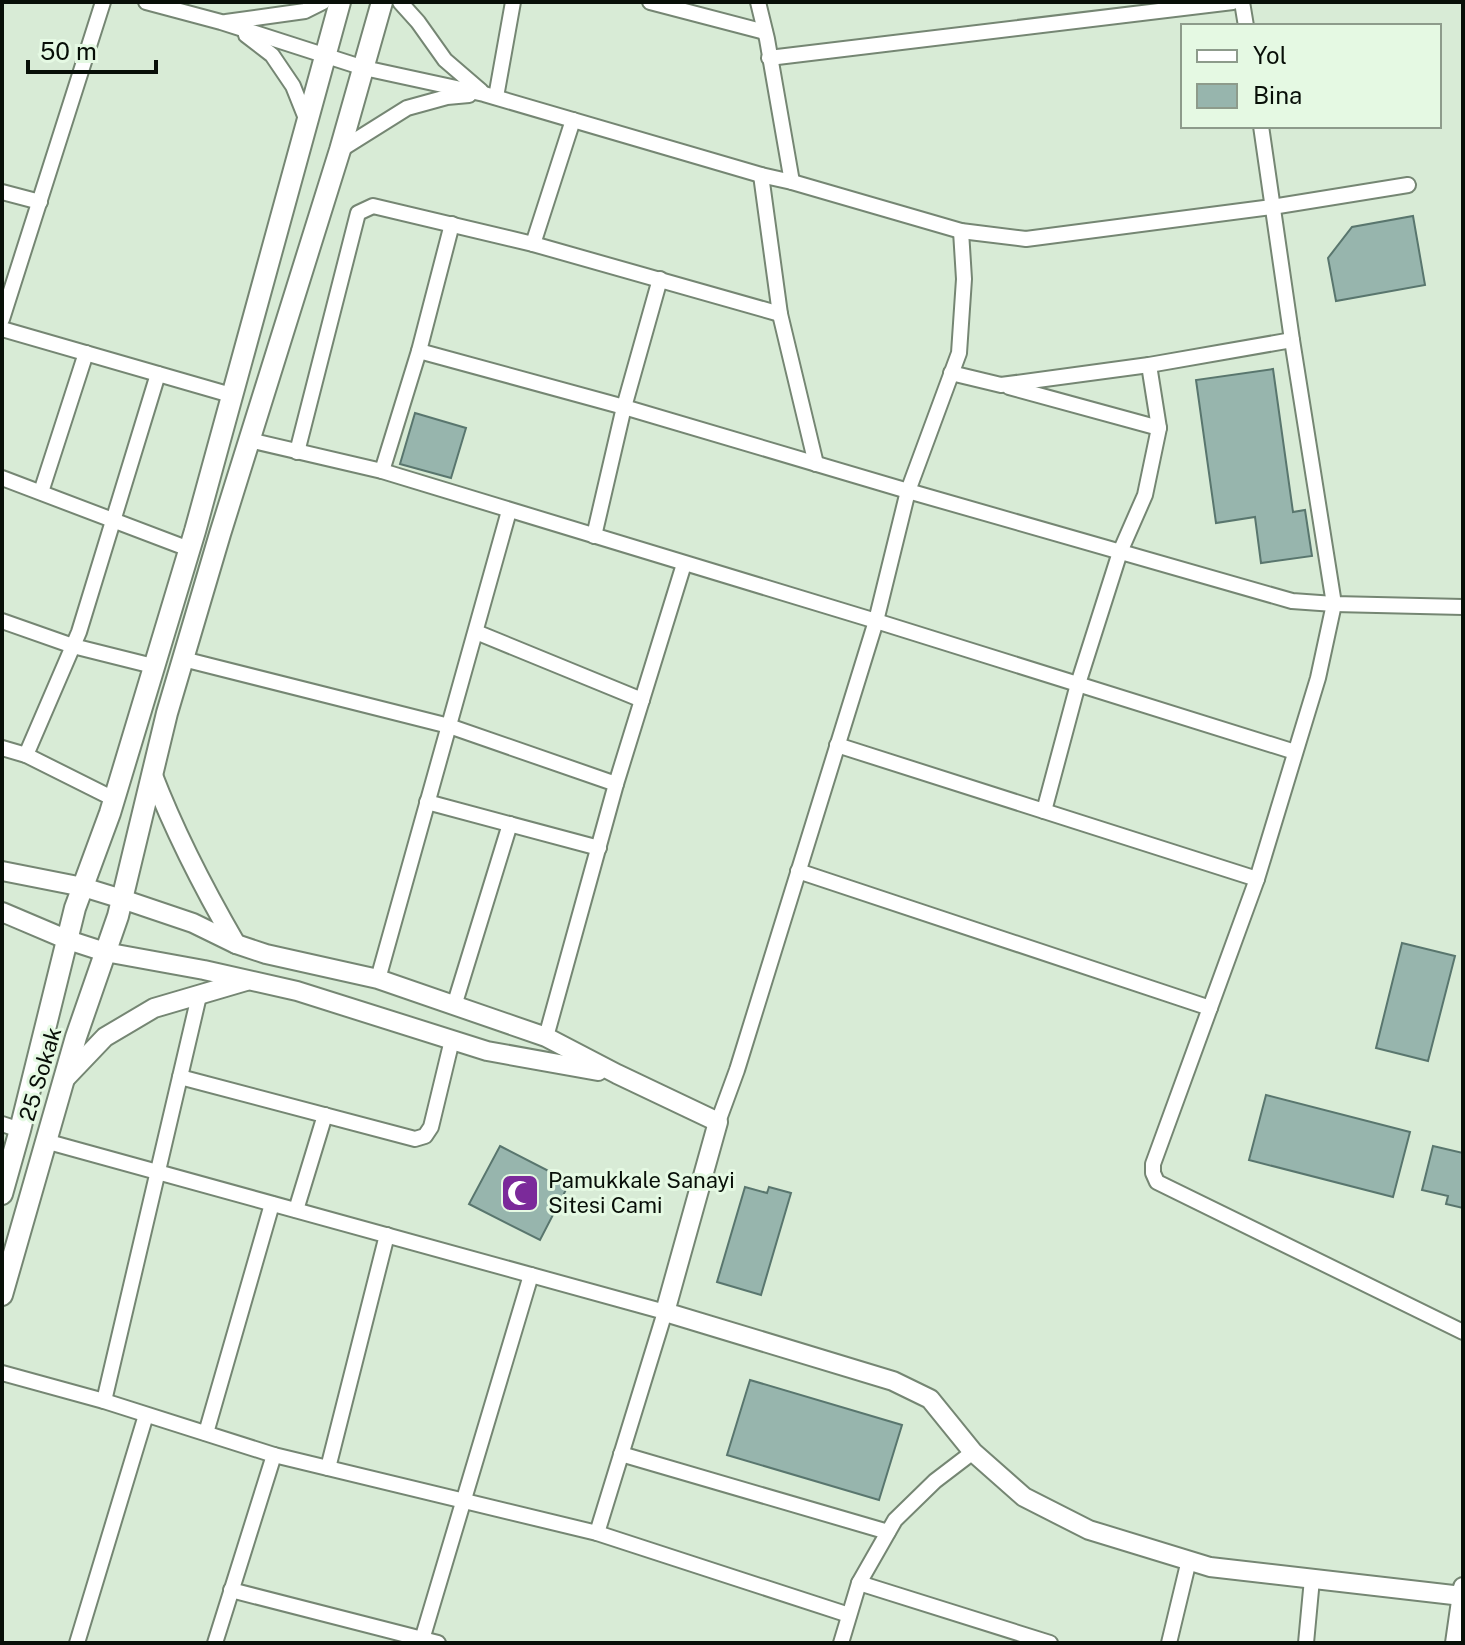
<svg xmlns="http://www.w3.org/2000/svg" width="1465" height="1645" font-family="'Public Sans',sans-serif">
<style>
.building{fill:#97b5ad;stroke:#59766e;stroke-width:2}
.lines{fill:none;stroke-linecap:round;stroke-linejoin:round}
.minor-casing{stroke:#758673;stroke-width:18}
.tertiary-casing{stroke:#758673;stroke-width:22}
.secondary-casing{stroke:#758673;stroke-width:24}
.minor{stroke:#fff;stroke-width:14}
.tertiary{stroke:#fff;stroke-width:18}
.secondary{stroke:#fff;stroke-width:20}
.labels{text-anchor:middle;stroke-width:6;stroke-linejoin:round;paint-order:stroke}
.street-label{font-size:22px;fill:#080f08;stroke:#e5f9e3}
.poi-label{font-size:22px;fill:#080f08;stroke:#e5f9e3;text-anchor:start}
</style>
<rect width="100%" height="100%" fill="#d8ebd6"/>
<g class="building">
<polygon points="1413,216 1425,285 1336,301 1328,258 1352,227"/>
<polygon points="1273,369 1293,512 1305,510 1312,556 1261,563 1255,517 1216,523 1196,380"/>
<polygon points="415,413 466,428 451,478 400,464"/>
<polygon points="1402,943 1455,956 1428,1061 1376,1048"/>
<polygon points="1266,1095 1410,1132 1393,1197 1249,1160"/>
<polygon points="500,1146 570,1182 540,1240 469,1204"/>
<polygon points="1433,1146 1463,1153 1463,1208 1446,1204 1448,1196 1422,1190"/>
<polygon points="745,1187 767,1193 769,1187 791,1193 761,1295 717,1282"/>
<polygon points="750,1380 902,1425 879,1500 727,1455"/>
</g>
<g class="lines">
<defs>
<g id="minor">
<polyline points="146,2 221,22 364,68 484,94 761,175 792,182 961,231 1026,239 1272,207 1408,185"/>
<polyline points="400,2 418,22 445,60 481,91"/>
<polyline points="650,2 765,32"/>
<polyline points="758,2 767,39 792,182"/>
<polyline points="1242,2 1246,26"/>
<polyline points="226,22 305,11 323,2"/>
<polyline points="246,35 272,55 293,86 307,121"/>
<polyline points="769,58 1233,2"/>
<polyline points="496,97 513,2"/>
<polyline points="1261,126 1292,340 1334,604 1318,678 1257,879 1153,1164 1153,1173 1157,1182 1463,1332"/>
<polyline points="340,150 407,108 447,97 469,95"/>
<polyline points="761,175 780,314 816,464"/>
<polyline points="2,192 40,202"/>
<polyline points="533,244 573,120"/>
<polyline points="2,319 103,2"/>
<polyline points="2,329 231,395"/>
<polyline points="419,351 624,407 908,491 1292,601 1334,604 1463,607"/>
<polyline points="951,373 1001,385 1149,365 1292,340"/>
<polyline points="1009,387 1159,428"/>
<polyline points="249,440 382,471 876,621 1295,752"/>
<polyline points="297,452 358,213 373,206 533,244 780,314"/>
<polyline points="382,471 419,351 452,224"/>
<polyline points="2,478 189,549"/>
<polyline points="41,492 86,353"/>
<polyline points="594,536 624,407 660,279"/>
<polyline points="2,621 73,646 153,666"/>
<polyline points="476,632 642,700"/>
<polyline points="183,659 449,726 616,784"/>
<polyline points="837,745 1257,879"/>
<polyline points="2,748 26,755 114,799"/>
<polyline points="26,755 79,632 158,374"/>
<polyline points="427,802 599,848"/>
<polyline points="1044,811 1078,684 1120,552 1145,495 1159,428 1149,365"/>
<polyline points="798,871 1210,1008"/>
<polyline points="378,979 509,511"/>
<polyline points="454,1006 510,824"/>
<polyline points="546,1037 616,784 684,564"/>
<polyline points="180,1077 415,1139 425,1136 431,1127 452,1040"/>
<polyline points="718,1122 737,1070 876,621 908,491 959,353 964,279 961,231"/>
<polyline points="2,1124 20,1130"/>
<polyline points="45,1141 665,1312 597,1533"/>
<polyline points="296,1210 325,1115"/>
<polyline points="2,1373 104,1401 274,1455 597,1533 849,1615"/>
<polyline points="104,1401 199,996"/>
<polyline points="206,1433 272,1204"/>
<polyline points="621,1454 888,1532"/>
<polyline points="328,1468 387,1235"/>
<polyline points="859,1583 1050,1643"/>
<polyline points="231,1590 438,1643"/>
<polyline points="77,1643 146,1415"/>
<polyline points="215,1643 274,1455"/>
<polyline points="421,1643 531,1275"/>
<polyline points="841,1643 859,1583 895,1520 935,1481 973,1452"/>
<polyline points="1169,1643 1189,1560"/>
<polyline points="1306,1643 1312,1579"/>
</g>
<g id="tertiary">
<path d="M 152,773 C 175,833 204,889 236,944"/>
<polyline points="2,871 83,887 122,899 193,923 236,944 266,954 378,979 546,1037 617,1074 718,1122 665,1312 893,1381 930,1399 973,1452 1024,1497 1089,1530 1210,1567 1462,1596"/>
<polyline points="2,912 68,940 105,952 204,970 297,991 487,1051 598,1071"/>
<polyline points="63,1081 105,1037 154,1008 246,981"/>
<polyline points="1455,1643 1463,1587"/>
</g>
<g id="secondary">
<polyline points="2,1194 20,1130 75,908 110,813 195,531 340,2"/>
<polyline points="2,1295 76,1037 118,916 167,713 183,659 220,534 340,150 382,2"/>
</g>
</defs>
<use href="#minor" class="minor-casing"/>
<use href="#tertiary" class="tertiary-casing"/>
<use href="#secondary" class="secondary-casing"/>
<use href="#minor" class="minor"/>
<use href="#tertiary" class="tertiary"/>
<use href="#secondary" class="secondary"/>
</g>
<defs>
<symbol id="mosque-square" viewBox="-11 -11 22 22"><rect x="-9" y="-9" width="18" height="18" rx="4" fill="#7b2a9a" stroke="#e5f9e3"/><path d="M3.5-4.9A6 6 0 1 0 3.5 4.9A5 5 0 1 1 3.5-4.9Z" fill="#fff"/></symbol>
</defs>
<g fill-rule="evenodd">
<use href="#mosque-square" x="498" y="1171" width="44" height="44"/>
</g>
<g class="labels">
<g class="street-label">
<text transform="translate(40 1074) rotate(-73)" y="8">25 Sokak</text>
</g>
<g class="poi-label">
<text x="548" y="1188">Pamukkale Sanayi<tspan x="548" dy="25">Sitesi Cami</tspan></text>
</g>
</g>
<rect width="1465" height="1645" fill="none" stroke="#080f08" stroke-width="8"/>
<rect x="1181" y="24" width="260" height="104" fill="#e5f9e3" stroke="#8d9b8b" stroke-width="2"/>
<rect x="1197" y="50" width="40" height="12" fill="#ffffff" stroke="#8d9b8b" stroke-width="2"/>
<text x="1253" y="64" font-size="24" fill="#080f08">Yol</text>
<rect x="1197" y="84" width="40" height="24" fill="#97b5ad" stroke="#8d9b8b" stroke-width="2"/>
<text x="1253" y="104" font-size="24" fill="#080f08">Bina</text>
<path d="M28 60v12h128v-12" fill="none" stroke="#080f08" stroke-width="4"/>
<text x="40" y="60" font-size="24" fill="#080f08" stroke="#e5f9e3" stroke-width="6" paint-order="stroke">50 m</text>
</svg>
